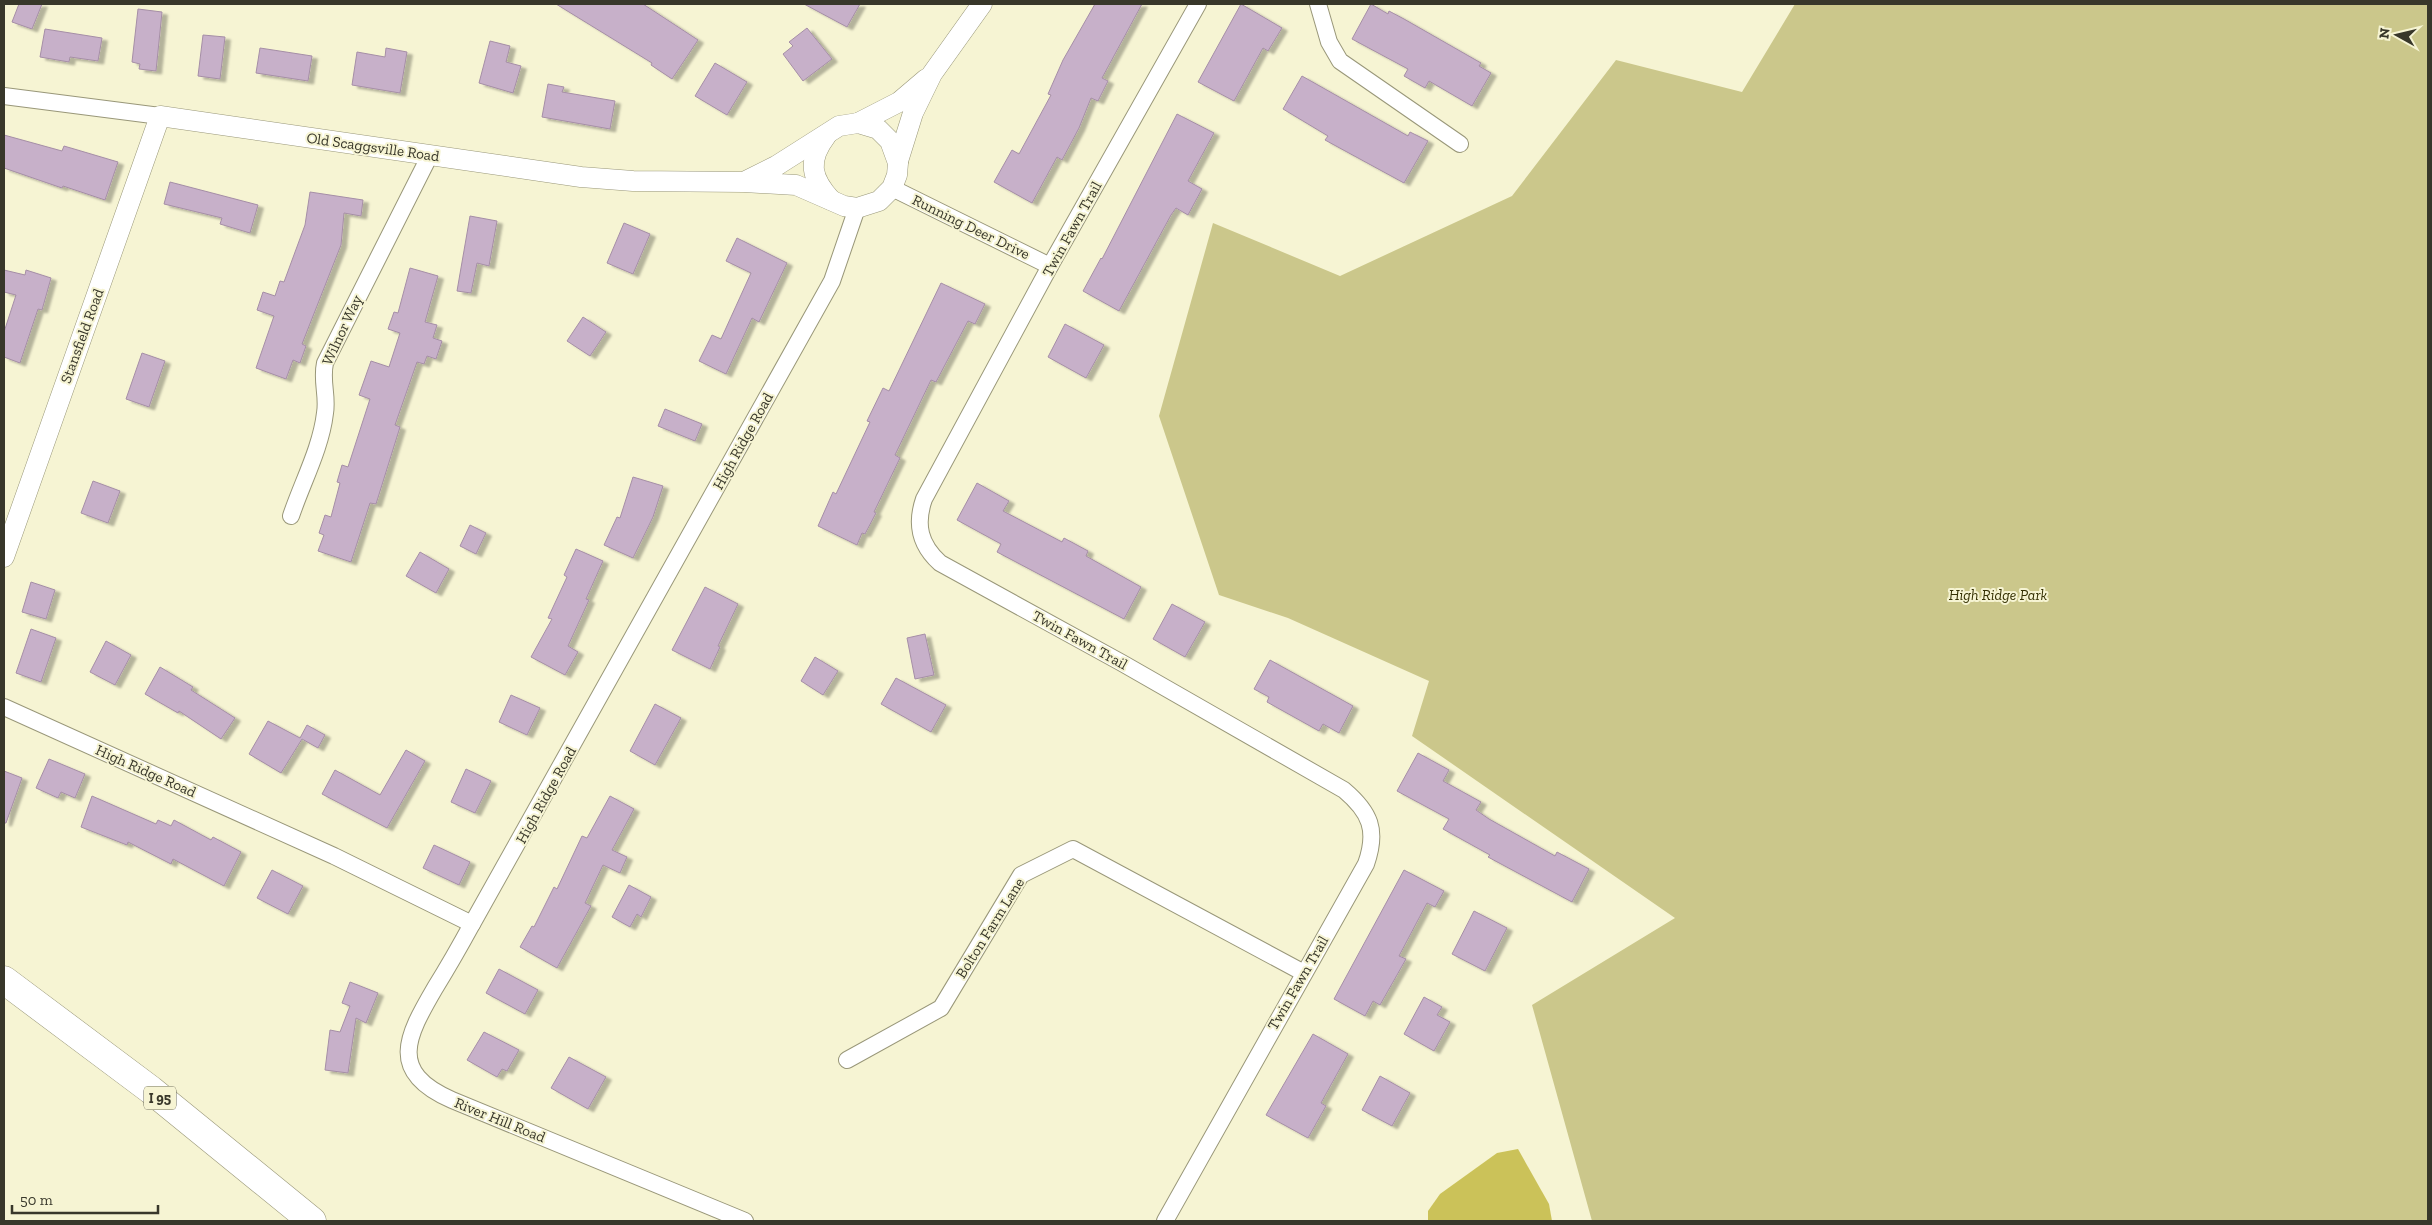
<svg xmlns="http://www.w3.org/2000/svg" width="2432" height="1225" font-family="'Zilla Slab',serif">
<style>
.green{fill:#cbc78b}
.water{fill:#cbc259}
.building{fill:#c7b0c9;stroke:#a58ea6;filter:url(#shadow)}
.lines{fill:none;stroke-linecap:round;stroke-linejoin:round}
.minor-casing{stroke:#999779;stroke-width:18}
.tertiary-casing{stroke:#999779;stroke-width:21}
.motorway-casing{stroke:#999779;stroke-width:29}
.minor{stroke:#fff;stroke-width:16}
.tertiary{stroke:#fff;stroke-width:20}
.motorway{stroke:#fff;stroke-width:28}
.labels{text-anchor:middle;stroke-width:4;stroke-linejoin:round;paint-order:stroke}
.shield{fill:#f6f4d3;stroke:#71705d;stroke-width:1}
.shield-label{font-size:14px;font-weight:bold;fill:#38372a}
.street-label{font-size:15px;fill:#38372a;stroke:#f6f4d3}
.park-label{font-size:15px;font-style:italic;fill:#343002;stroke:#f6f4d3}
</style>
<defs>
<filter id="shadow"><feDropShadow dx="5.5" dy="3" stdDeviation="1" flood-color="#0004"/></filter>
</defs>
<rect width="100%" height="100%" fill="#f6f4d3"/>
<polygon class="green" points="1795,4 2428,4 2428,1221 1592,1221 1532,1005 1675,918 1412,736 1429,681 1288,618 1219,595 1159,416 1213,223 1340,276 1512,196 1616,60 1742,92"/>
<polygon class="water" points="1518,1149 1549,1204 1552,1221 1428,1221 1428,1211 1440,1194 1497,1153"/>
<g class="building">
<polygon points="19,4 42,4 32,29 12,22"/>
<polygon points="556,4 643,4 698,40 672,79 651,65 652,63"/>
<polygon points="804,4 860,4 847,27"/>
<polygon points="1095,4 1142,4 1102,78 1108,81 1098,101 1091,98 1079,128 1062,160 1057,157 1032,203 994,182 1012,150 1019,154 1051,95 1048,94 1063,60"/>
<polygon points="1241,4 1282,28 1268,51 1263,48 1234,101 1198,82"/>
<polygon points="1371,4 1388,14 1389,11 1404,19 1481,63 1479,66 1491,73 1472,106 1429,81 1425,88 1404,76 1408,69 1352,39"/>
<polygon points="138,9 162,12 156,71 139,69 140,64 132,62"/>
<polygon points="807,28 832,59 803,81 783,54 793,46 789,42"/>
<polygon points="45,29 102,38 98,61 70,57 69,62 40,57"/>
<polygon points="203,35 225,37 220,79 198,76"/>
<polygon points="490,41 510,46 506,62 521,66 513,93 479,83"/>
<polygon points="260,48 312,56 308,81 256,73"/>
<polygon points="386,48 407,52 400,93 352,85 357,52 385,57"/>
<polygon points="715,63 747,82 727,115 695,96"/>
<polygon points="1302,76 1408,136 1410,132 1428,141 1404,183 1325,140 1328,136 1283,109"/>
<polygon points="548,84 564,87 562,92 615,101 610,129 542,117"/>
<polygon points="1177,114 1214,133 1188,181 1202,189 1188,215 1176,208 1171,215 1119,311 1083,291 1101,258 1102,259"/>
<polygon points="4,135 62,151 64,146 118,162 105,200 63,186 62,188 4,168"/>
<polygon points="170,182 258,205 250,233 220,224 222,218 164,204"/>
<polygon points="310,192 363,200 361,216 344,213 341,245 302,344 306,346 300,363 293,360 286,379 256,368 274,316 257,310 263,292 275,296 280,281 284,282 305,225"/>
<polygon points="470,216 497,221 489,266 477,263 471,293 457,291"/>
<polygon points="624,223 650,234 633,274 607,263"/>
<polygon points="737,238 787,263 759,322 752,318 726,374 699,361 712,335 721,339 751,273 726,261"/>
<polygon points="410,268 438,276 425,322 437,325 433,338 442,341 436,359 427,356 424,364 417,362 395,425 400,427 376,504 370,503 351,562 318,551 324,535 319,533 325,515 331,517 340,483 337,482 342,465 348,467 370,399 359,395 371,361 389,367 400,333 388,329 394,312 398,313"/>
<polygon points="4,270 25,275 26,270 51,278 42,310 38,309 20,363 4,357 4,332 16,295 4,292"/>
<polygon points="941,283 985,304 975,324 968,321 936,382 931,380 895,455 900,458 874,512 876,513 865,534 862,533 857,545 818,526 833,492 836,494 870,422 867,421 883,388 889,391"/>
<polygon points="583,317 606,332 590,356 567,341"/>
<polygon points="1065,324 1104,345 1086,378 1048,357"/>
<polygon points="142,353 165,361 149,407 126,399"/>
<polygon points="665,409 702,424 695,441 658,426"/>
<polygon points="633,477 663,486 653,517 633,558 604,545 617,517 620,518"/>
<polygon points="93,481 120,491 108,523 81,513"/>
<polygon points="977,483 1009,501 1003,511 1062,542 1064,538 1088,551 1086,556 1141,587 1124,619 997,552 1001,544 957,520"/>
<polygon points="470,525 486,533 476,554 460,546"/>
<polygon points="576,549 603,561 586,599 589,600 568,646 578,652 565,675 531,657 552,619 548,618 567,577 564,575"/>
<polygon points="420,552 449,569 436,593 406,576"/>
<polygon points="31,582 55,590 46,619 22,612"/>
<polygon points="705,587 738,604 718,646 720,647 710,669 672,650"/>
<polygon points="1172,604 1205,622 1185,657 1153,639"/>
<polygon points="31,629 56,638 41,682 16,673"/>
<polygon points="925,634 934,675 915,679 907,638"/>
<polygon points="106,641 131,655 115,685 90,672"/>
<polygon points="815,657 838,671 823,695 801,681"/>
<polygon points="1270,660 1353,706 1339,733 1323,724 1319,731 1267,702 1269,697 1254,689"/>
<polygon points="160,667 193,687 191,690 235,718 221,739 179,711 178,713 145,694"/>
<polygon points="896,678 946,705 931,732 881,704"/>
<polygon points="511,695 540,708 527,735 499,722"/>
<polygon points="655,704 681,718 655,765 630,751"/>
<polygon points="268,721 300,738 307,725 325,735 318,748 302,739 281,773 249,754"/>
<polygon points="406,750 425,761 387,828 322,794 335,770 380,795"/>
<polygon points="1418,753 1449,770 1443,781 1481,802 1476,810 1489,819 1555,856 1557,852 1589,869 1572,902 1488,857 1490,855 1443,829 1449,819 1397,791"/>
<polygon points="49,759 85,774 75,798 61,792 58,798 36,788"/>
<polygon points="466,769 491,781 475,813 451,802"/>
<polygon points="4,771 22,778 6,823 4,823"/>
<polygon points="92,796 156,824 158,820 171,826 174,820 211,840 213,837 241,852 224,886 173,859 171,864 128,842 127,845 81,827"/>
<polygon points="610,796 634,809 612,850 627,857 620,873 603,865 585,903 591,906 557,968 520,947 532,926 534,927 554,887 557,889 582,836 587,838"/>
<polygon points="434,845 470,862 459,885 423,868"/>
<polygon points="272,870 303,886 288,914 257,898"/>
<polygon points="1404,870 1444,891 1435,907 1427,903 1399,956 1406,959 1397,975 1380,1005 1373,1001 1365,1016 1334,999"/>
<polygon points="629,885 651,897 641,917 637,914 630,927 612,917"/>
<polygon points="1474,911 1507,928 1485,971 1452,954"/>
<polygon points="499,969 538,990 525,1014 486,993"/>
<polygon points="350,982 378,993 366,1023 356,1018 348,1073 325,1070 330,1030 340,1032 350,1006 342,1003"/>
<polygon points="1424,997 1442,1007 1437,1015 1450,1022 1434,1051 1404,1034"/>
<polygon points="484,1032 519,1050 507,1071 502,1069 497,1077 467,1060"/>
<polygon points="1313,1034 1348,1054 1321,1103 1326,1106 1308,1138 1266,1115"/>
<polygon points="569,1057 606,1077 588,1109 551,1088"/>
<polygon points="1380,1076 1410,1093 1392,1126 1362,1110"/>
</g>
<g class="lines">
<defs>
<g id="minor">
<polyline points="1318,4 1329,42 1340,61 1460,144"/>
<polyline points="4,96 160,116"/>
<polyline points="892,188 1050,266"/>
<path d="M 291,516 C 302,483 321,448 325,413 C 328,396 321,381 325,363 L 430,155"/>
<polyline points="4,707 334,856 472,924 832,281 857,208"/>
<path d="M 472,924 C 460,946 448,967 435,988 C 407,1036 387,1072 452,1100 L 745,1221"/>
<polyline points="847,1060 941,1008 1021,875 1073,849 1304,973"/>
<path d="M 1165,1221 L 1366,864 C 1378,830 1370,812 1344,790 L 1122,663 L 940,563 C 920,545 915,525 924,499 L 1050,266 L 1198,4"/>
</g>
<g id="tertiary">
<polyline points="858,123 899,102 926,79"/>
<path d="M 826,136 C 807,161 811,178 831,200"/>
<polyline points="898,161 913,113 932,74 982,4"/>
<polyline points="4,557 160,116 581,177 633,181 744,182 796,185 844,206 857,208 879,201 892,188 897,175 898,163 890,141 878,129 858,123 839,126 776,166 744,182"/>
</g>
<polyline id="motorway" points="4,980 151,1090 312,1221"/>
</defs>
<use href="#minor" class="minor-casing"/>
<use href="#tertiary" class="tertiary-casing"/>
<use href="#motorway" class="motorway-casing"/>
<use href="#minor" class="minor"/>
<use href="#tertiary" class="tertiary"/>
<use href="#motorway" class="motorway"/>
</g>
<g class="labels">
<rect class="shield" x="144" y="1086.5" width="32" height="23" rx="4"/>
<g class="shield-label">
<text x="160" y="1103">I 95</text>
</g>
<g class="street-label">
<text transform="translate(373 147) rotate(8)" y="5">Old Scaggsville Road</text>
<text transform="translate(971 227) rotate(26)" y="5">Running Deer Drive</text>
<text transform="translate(1072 229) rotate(-61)" y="5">Twin Fawn Trail</text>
<text transform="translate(342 330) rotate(-65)" y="5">Wilnor Way</text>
<text transform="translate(82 336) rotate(-70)" y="5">Stansfield Road</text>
<text transform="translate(743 441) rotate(-61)" y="5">High Ridge Road</text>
<text transform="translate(1080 640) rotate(29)" y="5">Twin Fawn Trail</text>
<text transform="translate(146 771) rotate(24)" y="5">High Ridge Road</text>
<text transform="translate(546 795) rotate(-61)" y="5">High Ridge Road</text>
<text transform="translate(990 928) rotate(-58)" y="5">Bolton Farm Lane</text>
<text transform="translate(1298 983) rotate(-60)" y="5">Twin Fawn Trail</text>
<text transform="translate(500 1120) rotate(22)" y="5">River Hill Road</text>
</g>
<g class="park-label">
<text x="1998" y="600">High Ridge Park</text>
</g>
</g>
<rect width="2432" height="1225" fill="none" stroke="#38372a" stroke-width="10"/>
<g transform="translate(2397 35) rotate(278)" stroke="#f6f4d3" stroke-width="4" paint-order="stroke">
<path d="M0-4L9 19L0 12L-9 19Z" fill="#38372a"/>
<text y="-8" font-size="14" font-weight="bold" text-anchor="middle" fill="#38372a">N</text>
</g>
<path d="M12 1205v8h146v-8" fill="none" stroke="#38372a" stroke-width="2.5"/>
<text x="20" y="1205" font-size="15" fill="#38372a" stroke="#f6f4d3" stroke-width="4" paint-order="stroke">50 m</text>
</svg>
